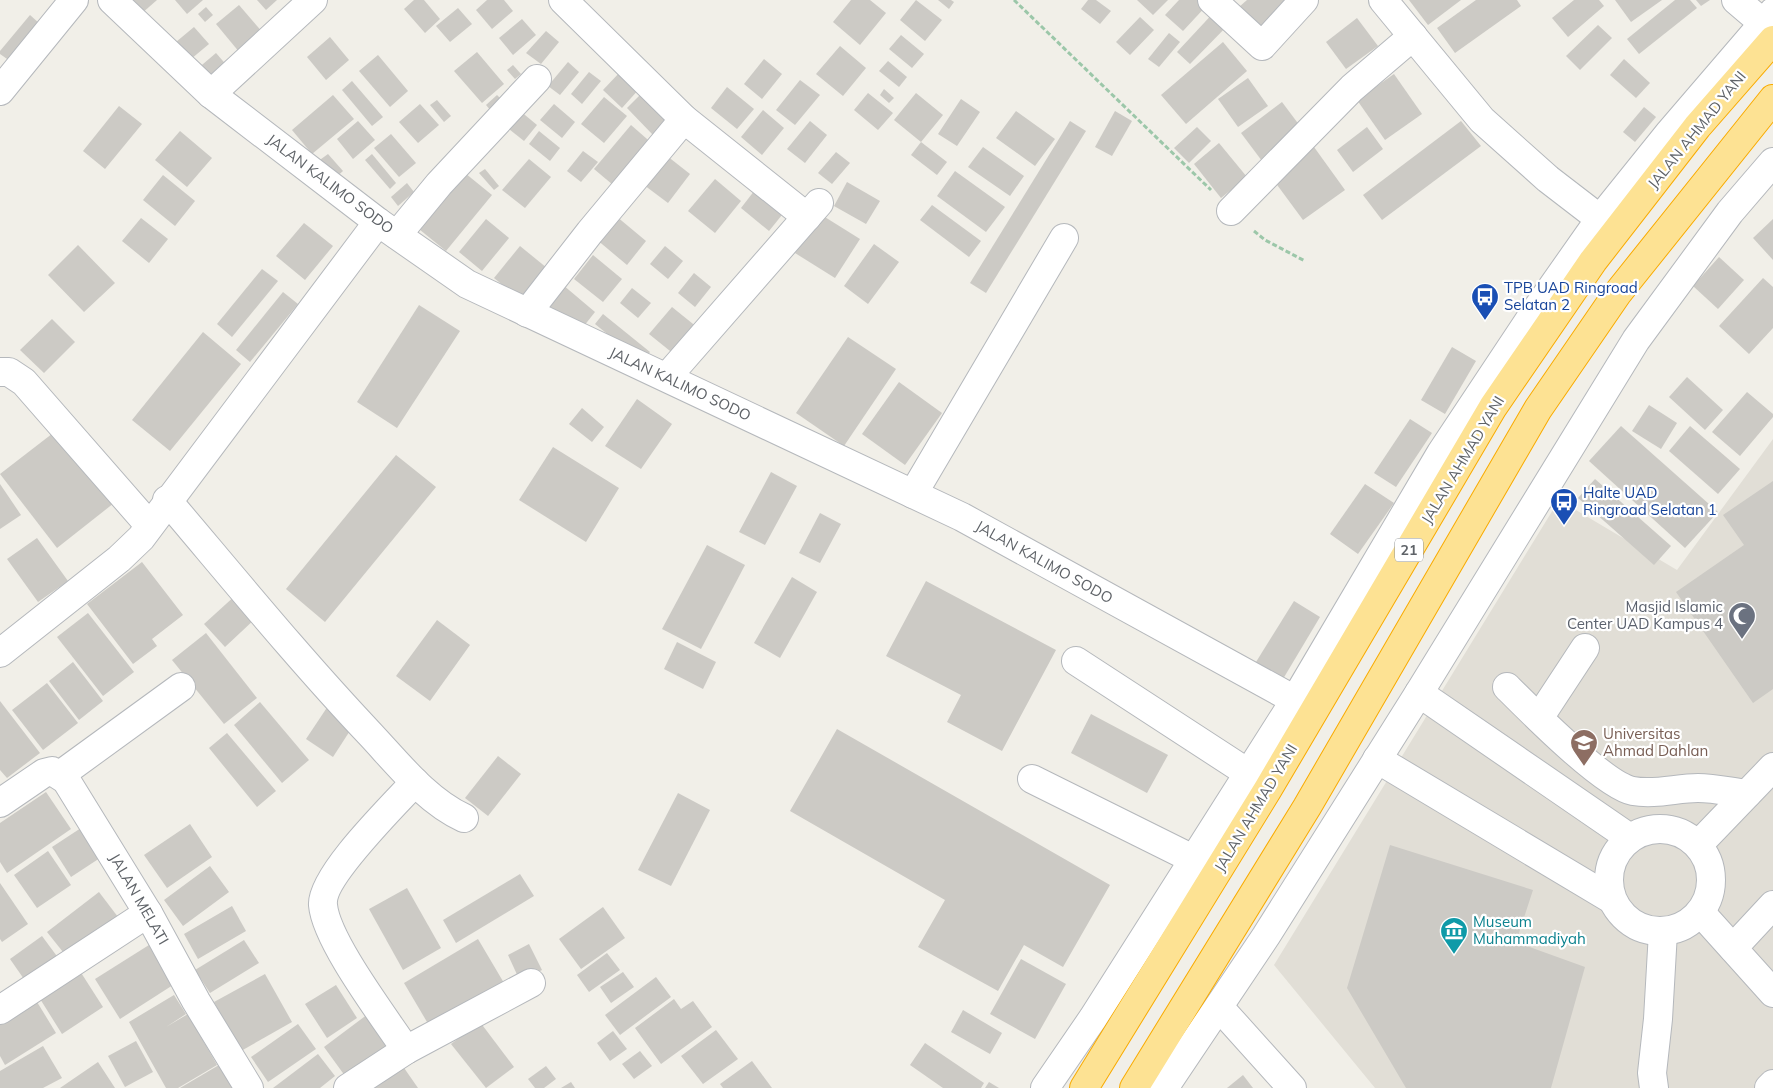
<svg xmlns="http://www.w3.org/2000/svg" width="1773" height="1088" font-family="Mulish,sans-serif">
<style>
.education{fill:#e1ded6}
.building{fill:#cccac5}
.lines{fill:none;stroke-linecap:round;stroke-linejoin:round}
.minor-casing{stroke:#b5b8bc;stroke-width:30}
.highway-casing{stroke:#f9ab00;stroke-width:30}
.path{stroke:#9cc7a9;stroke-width:3;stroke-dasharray:5 2.5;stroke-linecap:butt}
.minor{stroke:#fff;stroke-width:28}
.highway{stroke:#fde293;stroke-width:28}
.labels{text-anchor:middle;stroke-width:4.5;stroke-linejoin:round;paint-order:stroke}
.shield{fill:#fff;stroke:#8f9295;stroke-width:1}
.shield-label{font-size:14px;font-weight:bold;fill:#5f6368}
.street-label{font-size:15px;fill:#5f6368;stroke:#fff}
.transit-label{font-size:15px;fill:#164399;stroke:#fff;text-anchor:start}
.worship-label{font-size:15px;fill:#5b616d;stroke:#fff;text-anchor:end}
.education-label{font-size:15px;fill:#785e54;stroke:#fff;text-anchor:start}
.culture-label{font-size:15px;fill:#0d838f;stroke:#fff;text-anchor:start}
</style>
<rect width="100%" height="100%" fill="#f1efe8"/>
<polygon class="education" points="1773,439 1773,1088 1375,1088 1274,965 1559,500 1677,570"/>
<g class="building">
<polygon points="129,0 157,0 141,14"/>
<polygon points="175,0 203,0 187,14"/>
<polygon points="257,0 277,0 266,10"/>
<polygon points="414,0 424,0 440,19 425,33 404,9"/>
<polygon points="487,0 504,0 513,11 492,29 476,10"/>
<polygon points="851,0 870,0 886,13 860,45 833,22"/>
<polygon points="916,0 942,20 925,41 900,20"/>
<polygon points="938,0 951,0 954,2 949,9"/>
<polygon points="1088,0 1096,0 1111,11 1100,24 1081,9"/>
<polygon points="1137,0 1168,0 1153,15"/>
<polygon points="1179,0 1206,0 1209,3 1183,31 1165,15"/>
<polygon points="1247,0 1295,0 1261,31 1239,7"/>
<polygon points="1409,0 1461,0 1428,25"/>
<polygon points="1476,0 1517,0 1521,6 1455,53 1437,28"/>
<polygon points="1574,0 1599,0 1604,6 1568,37 1552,18"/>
<polygon points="1615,0 1662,0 1631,22"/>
<polygon points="1675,0 1690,0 1697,8 1639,54 1627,39"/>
<polygon points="1696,0 1710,0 1701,6"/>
<polygon points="239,5 264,34 240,53 216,24"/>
<polygon points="206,7 213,15 205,22 198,14"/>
<polygon points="458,8 472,24 450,42 436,26"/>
<polygon points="1217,9 1231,22 1190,64 1177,52"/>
<polygon points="30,15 40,24 10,61 0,54 0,51"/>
<polygon points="1140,17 1154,30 1130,55 1116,42"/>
<polygon points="1357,18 1378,46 1346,69 1326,42"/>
<polygon points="522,19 536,35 513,55 499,38"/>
<polygon points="1598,25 1612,38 1580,70 1566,56"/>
<polygon points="194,27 209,44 191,59 176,42"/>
<polygon points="546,31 559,42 541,64 526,53"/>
<polygon points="1169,33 1180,42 1159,67 1148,59"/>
<polygon points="901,35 924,54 912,68 889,49"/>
<polygon points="330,37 349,60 326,80 307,57"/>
<polygon points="1223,42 1247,71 1186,124 1161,95"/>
<polygon points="840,46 866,68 843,96 816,74"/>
<polygon points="477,52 504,84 482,103 454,71"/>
<polygon points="216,53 229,68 208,85 196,70"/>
<polygon points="378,55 408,91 390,107 359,71"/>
<polygon points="764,59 782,74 762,99 744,84"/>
<polygon points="1624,59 1650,83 1636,98 1610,75"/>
<polygon points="888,61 907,77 899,87 879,71"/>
<polygon points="568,62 579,72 560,95 548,86"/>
<polygon points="513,65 521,74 515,79 507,70"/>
<polygon points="621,71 640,88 622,108 603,90"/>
<polygon points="589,72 601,81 582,104 571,94"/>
<polygon points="1394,74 1422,114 1385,140 1357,100"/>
<polygon points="1248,78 1268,106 1238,127 1218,99"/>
<polygon points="800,80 820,95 795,125 776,110"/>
<polygon points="352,81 383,117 372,126 342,90"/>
<polygon points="727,87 754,109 737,129 711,108"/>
<polygon points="884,89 894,98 889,103 880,95"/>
<polygon points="642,93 668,120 653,135 627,108"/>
<polygon points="868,93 893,113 878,130 854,110"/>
<polygon points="916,93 943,115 921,142 894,120"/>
<polygon points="333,95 354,119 312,154 292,130"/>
<polygon points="497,95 504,102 492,112 486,105"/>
<polygon points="604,97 627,116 604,143 581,124"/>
<polygon points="961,99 980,112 957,146 938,134"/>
<polygon points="437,100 451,116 444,122 430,105"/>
<polygon points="1282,102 1303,130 1262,161 1241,133"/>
<polygon points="420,104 439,125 418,143 399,122"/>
<polygon points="554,104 575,122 562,138 540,120"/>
<polygon points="119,106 142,124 105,169 83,151"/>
<polygon points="1644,107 1656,117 1635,142 1623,132"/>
<polygon points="519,110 537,125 524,141 505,126"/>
<polygon points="763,110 784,128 762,155 741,137"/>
<polygon points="1016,111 1055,139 1035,166 996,138"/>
<polygon points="1115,111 1132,121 1112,156 1095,147"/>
<polygon points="358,121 375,140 353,159 337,139"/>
<polygon points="810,121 827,135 805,163 787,149"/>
<polygon points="1070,121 1086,131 986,293 970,283"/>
<polygon points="1461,121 1481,146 1382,220 1363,195"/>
<polygon points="631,125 655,146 619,190 594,169"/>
<polygon points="1197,127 1211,141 1189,163 1174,148"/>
<polygon points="1367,127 1383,149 1353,172 1337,150"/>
<polygon points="180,131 212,158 187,187 155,160"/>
<polygon points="539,131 560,148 550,161 529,144"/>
<polygon points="391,134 416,163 399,177 374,148"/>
<polygon points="921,142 947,162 937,175 911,155"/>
<polygon points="1219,143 1247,177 1221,198 1194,164"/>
<polygon points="983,147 1024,176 1010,196 968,167"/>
<polygon points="1314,147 1345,190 1303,220 1272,178"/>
<polygon points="583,151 598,162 581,182 567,171"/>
<polygon points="662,152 690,174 668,203 640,182"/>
<polygon points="836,152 850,163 832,184 818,173"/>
<polygon points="328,154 343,171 332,181 317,162"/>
<polygon points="372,154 396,183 390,189 365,160"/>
<polygon points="529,159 551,177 525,208 502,190"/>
<polygon points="460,169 492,195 446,251 414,225"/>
<polygon points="485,169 499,186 494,190 479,173"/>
<polygon points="955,171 1005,207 986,232 937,196"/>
<polygon points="163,175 195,201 175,226 143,200"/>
<polygon points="715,179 741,201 715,233 688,211"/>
<polygon points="847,182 880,201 866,224 834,206"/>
<polygon points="407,183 414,192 398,206 391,197"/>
<polygon points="758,186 786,210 769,231 741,208"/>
<polygon points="932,205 981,241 969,257 920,220"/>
<polygon points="820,214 860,239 835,278 795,253"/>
<polygon points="616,216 646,241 627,265 596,239"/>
<polygon points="141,218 168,239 149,263 122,241"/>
<polygon points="486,219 509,238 482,271 459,252"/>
<polygon points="1773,219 1773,260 1753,238"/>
<polygon points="304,223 333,246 305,280 276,256"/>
<polygon points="874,244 899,262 868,304 844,286"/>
<polygon points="78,245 115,283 84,312 48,275"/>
<polygon points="520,246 547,268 521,300 494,278"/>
<polygon points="665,246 683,261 668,279 650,264"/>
<polygon points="593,255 622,279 603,302 574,279"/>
<polygon points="1719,257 1744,280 1718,309 1693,286"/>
<polygon points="262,269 278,281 232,337 217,324"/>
<polygon points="694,273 711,287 695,307 678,293"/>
<polygon points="1763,278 1773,287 1773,328 1749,354 1719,326"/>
<polygon points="563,285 595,312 580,331 547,304"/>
<polygon points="632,288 651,303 638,318 620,303"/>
<polygon points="283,292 298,304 250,362 236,350"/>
<polygon points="419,305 460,331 397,428 357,402"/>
<polygon points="672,307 698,328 675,355 649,334"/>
<polygon points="603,314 650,352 642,362 595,324"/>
<polygon points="52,319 75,342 44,373 20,350"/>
<polygon points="203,332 241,364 170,451 132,420"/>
<polygon points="848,337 896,369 844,446 796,413"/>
<polygon points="1452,347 1476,361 1445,414 1421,400"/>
<polygon points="1687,377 1723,410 1705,430 1669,397"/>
<polygon points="899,382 942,413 905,465 862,434"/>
<polygon points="1747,392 1773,414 1773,417 1740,456 1712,432"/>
<polygon points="637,399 672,424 641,469 605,446"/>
<polygon points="1649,405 1677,423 1661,449 1632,431"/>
<polygon points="582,408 604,427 592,442 569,424"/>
<polygon points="1410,419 1432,433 1396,487 1374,473"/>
<polygon points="1621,426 1718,512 1685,548 1589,461"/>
<polygon points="1690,426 1740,469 1718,494 1669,451"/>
<polygon points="57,430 114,503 57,548 0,474"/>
<polygon points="553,447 619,488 586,542 519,500"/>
<polygon points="396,455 436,487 325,622 286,589"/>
<polygon points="771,472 797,486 765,545 739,532"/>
<polygon points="1595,479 1671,546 1654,565 1578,498"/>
<polygon points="1773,481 1773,689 1753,703 1676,592 1744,545 1723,515"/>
<polygon points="0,484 21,515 0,529"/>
<polygon points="1365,484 1394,503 1358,554 1330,534"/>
<polygon points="820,513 841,524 820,563 799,553"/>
<polygon points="37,538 68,581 38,602 7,559"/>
<polygon points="707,545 745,565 701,649 662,629"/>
<polygon points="142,562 183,615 152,639 157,646 133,664 87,604"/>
<polygon points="792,577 817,592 780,658 754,643"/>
<polygon points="926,581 1056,650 1002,751 947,722 961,695 886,656"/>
<polygon points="237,594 258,616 225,647 204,624"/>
<polygon points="1294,601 1320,617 1283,679 1256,662"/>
<polygon points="88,613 134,672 103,696 57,637"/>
<polygon points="437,620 470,645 430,701 396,676"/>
<polygon points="206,633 257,698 224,724 172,660"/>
<polygon points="677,642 716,662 703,689 664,669"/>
<polygon points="73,662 103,701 79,720 49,681"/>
<polygon points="47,683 78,723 43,750 12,710"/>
<polygon points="0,701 40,753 7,778 0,770"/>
<polygon points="260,702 309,760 282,783 234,725"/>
<polygon points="328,706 355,723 333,757 306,739"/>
<polygon points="1091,714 1168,755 1147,793 1071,753"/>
<polygon points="837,729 1110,885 1063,967 1024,945 998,991 918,947 945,900 790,811"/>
<polygon points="227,733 276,791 257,807 209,748"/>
<polygon points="498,756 521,774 488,816 465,798"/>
<polygon points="46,792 71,829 7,873 0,862 0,823"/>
<polygon points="678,793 710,810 671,886 638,870"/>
<polygon points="190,824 212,857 167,888 144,855"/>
<polygon points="81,828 100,858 71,877 52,847"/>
<polygon points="1390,845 1533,890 1516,942 1585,967 1551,1088 1406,1088 1347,988"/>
<polygon points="48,851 71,885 37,908 14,875"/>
<polygon points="210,866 229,892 183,926 164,900"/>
<polygon points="520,874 534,896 456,943 443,920"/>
<polygon points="0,883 28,924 2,942 0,939"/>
<polygon points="407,888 441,948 403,970 369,909"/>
<polygon points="99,892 118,917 67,957 47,932"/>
<polygon points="232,906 246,931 198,959 184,934"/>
<polygon points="603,907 625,938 581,969 559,939"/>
<polygon points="42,936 59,959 26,982 10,959"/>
<polygon points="478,939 504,983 430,1027 404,983"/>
<polygon points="244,940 259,963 210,993 195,970"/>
<polygon points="529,944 542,970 520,981 508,955"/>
<polygon points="149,945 173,985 120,1019 95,979"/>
<polygon points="607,953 620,970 589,992 577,975"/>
<polygon points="1021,959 1066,984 1035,1039 990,1014"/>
<polygon points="78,968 103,1007 62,1034 37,994"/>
<polygon points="623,972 634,987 611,1003 600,987"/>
<polygon points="265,974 292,1022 241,1051 214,1002"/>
<polygon points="656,977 671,997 620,1035 605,1015"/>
<polygon points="336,985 357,1018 327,1038 305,1004"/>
<polygon points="174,995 186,1014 166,1027 188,1014 217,1065 178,1088 166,1088 129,1022"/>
<polygon points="34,997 56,1033 5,1065 0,1056 0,1018"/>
<polygon points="674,999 681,1009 693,1001 712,1027 661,1064 635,1028"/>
<polygon points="963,1010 1002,1033 990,1054 951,1032"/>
<polygon points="368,1014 392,1048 348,1080 324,1047"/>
<polygon points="480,1022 514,1067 486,1088 451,1044"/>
<polygon points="298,1024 316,1049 268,1082 251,1057"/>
<polygon points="716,1030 738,1059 703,1084 681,1056"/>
<polygon points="613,1031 627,1049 610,1061 597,1043"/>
<polygon points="136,1041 153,1072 125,1087 108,1056"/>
<polygon points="925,1043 984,1083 981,1088 943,1088 910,1065"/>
<polygon points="43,1046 62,1078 43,1088 0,1088 0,1071"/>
<polygon points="640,1051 652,1066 634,1079 622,1064"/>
<polygon points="318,1054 335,1076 320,1088 273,1088"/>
<polygon points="752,1061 772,1088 723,1088 720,1084"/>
<polygon points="98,1062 115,1088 60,1088"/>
<polygon points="219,1065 233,1088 180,1088"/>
<polygon points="402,1065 418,1088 368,1088"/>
<polygon points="546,1066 556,1079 544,1088 535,1088 528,1079"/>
<polygon points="1243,1075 1253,1088 1227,1088"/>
<polygon points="571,1082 575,1088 561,1088"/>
<polygon points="989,1082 999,1088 985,1088"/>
</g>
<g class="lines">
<defs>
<g id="minor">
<polyline points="112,0 211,94 378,222 467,284 962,517 1295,700"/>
<polyline points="563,0 684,119 807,217"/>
<polyline points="1212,0 1262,46 1304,0"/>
<polyline points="1383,0 1482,120 1548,179 1600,219"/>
<polyline points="1736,0 1763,23"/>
<polyline points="0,91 74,0"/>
<polyline points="211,94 313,0"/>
<polyline points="1231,211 1352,88 1413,36"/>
<polyline points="397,235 439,184 537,79"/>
<polyline points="527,313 590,232 684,119"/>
<polyline points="0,372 9,372 24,382 149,525"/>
<polyline points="667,377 819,203"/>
<polyline points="913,494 1064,238"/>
<path d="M 167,500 C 234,579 300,660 371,735 C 399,765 427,801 464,818"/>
<polyline points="0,653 119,559 141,538 378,222"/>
<polyline points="1076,661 1248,773"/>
<path d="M 1507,687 C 1530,710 1605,786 1633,791 C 1655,795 1677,788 1698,788 C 1714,788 1731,792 1747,794"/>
<polyline points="1419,693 1630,838"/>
<polyline points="1539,718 1585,648"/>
<polyline points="1377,759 1611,899"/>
<polyline points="60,775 181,687"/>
<polyline points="1032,779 1193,859"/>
<polyline points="0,803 44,773 52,771 66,780 148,913 196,1001 249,1088"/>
<circle cx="1660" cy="880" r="51"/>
<polyline points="1698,845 1773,767"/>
<polyline points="1702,914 1773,993"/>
<polyline points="1733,948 1773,905"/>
<polyline points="1219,1007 1292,1088"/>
<polyline points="0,1010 148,913"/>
<path d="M 406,1050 C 385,1018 326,941 323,905 C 320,877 395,804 415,782"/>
<polyline points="348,1088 406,1050 531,983"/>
<polyline points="1045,1088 1093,1018 1295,700 1441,453 1536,310 1600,219 1670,132 1773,12"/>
<polyline points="1164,1088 1266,936 1419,693 1636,340 1730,212 1773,162"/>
<polyline points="1654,1088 1652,1073 1658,1019 1663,932"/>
<polyline points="1769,1088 1773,1084"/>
</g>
<g id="highway">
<polyline points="1084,1088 1268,789 1493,407 1593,261 1697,127 1773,40"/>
<polyline points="1134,1088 1307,807 1538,409 1617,294 1773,99"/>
</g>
</defs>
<use href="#minor" class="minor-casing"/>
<use href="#highway" class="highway-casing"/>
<g class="path">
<polyline points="1014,0 1211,190"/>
<polyline points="1254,231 1265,240 1305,261"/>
</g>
<use href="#minor" class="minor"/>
<use href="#highway" class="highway"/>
</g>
<defs>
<symbol id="bus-pin" viewBox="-11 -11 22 30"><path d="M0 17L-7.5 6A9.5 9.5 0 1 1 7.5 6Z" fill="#1a4fb4" stroke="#fff"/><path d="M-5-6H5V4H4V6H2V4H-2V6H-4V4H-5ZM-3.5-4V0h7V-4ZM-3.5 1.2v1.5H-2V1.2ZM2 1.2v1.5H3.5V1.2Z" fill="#fff"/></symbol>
<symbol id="mosque-pin" viewBox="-11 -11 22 30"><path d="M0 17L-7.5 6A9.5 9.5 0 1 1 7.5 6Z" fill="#6b7280" stroke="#fff"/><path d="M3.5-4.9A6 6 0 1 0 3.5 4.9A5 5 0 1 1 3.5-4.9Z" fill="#fff"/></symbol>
<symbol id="university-pin" viewBox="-11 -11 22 30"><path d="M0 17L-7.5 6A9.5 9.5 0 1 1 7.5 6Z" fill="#8d6e63" stroke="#fff"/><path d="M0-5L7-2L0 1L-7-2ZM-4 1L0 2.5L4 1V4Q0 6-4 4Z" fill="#fff"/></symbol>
<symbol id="museum-pin" viewBox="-11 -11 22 30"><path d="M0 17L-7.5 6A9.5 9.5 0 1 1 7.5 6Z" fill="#0f9aa8" stroke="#fff"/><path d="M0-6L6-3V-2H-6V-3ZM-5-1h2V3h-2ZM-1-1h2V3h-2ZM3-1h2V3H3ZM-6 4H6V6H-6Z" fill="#fff"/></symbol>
</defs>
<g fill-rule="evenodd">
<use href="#bus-pin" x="1469" y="281" width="32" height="43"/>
<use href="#bus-pin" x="1548" y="486" width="32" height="43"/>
<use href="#mosque-pin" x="1726" y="600" width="32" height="43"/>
<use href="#university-pin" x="1568" y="727" width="32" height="43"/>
<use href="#museum-pin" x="1438" y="915" width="32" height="43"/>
</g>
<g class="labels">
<rect class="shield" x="1395" y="538.5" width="28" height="23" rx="4"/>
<g class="shield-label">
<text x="1409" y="555">21</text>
</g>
<g class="street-label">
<text transform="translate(1697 130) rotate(-51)" y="5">JALAN AHMAD YANI</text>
<text transform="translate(330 184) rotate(37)" y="5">JALAN KALIMO SODO</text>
<text transform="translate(680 384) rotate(25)" y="5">JALAN KALIMO SODO</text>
<text transform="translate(1463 460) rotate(-59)" y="5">JALAN AHMAD YANI</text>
<text transform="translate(1044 562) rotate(29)" y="5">JALAN KALIMO SODO</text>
<text transform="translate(1256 808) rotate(-59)" y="5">JALAN AHMAD YANI</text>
<text transform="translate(139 899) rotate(60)" y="5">JALAN MELATI</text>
</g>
<g class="transit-label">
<text x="1504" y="293">TPB UAD Ringroad<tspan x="1504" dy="17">Selatan 2</tspan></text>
<text x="1583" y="498">Halte UAD<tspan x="1583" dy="17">Ringroad Selatan 1</tspan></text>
</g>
<g class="worship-label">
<text x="1723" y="612">Masjid Islamic<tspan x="1723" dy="17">Center UAD Kampus 4</tspan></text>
</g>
<g class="education-label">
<text x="1603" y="739">Universitas<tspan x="1603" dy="17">Ahmad Dahlan</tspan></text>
</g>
<g class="culture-label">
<text x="1473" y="927">Museum<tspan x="1473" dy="17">Muhammadiyah</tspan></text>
</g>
</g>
</svg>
